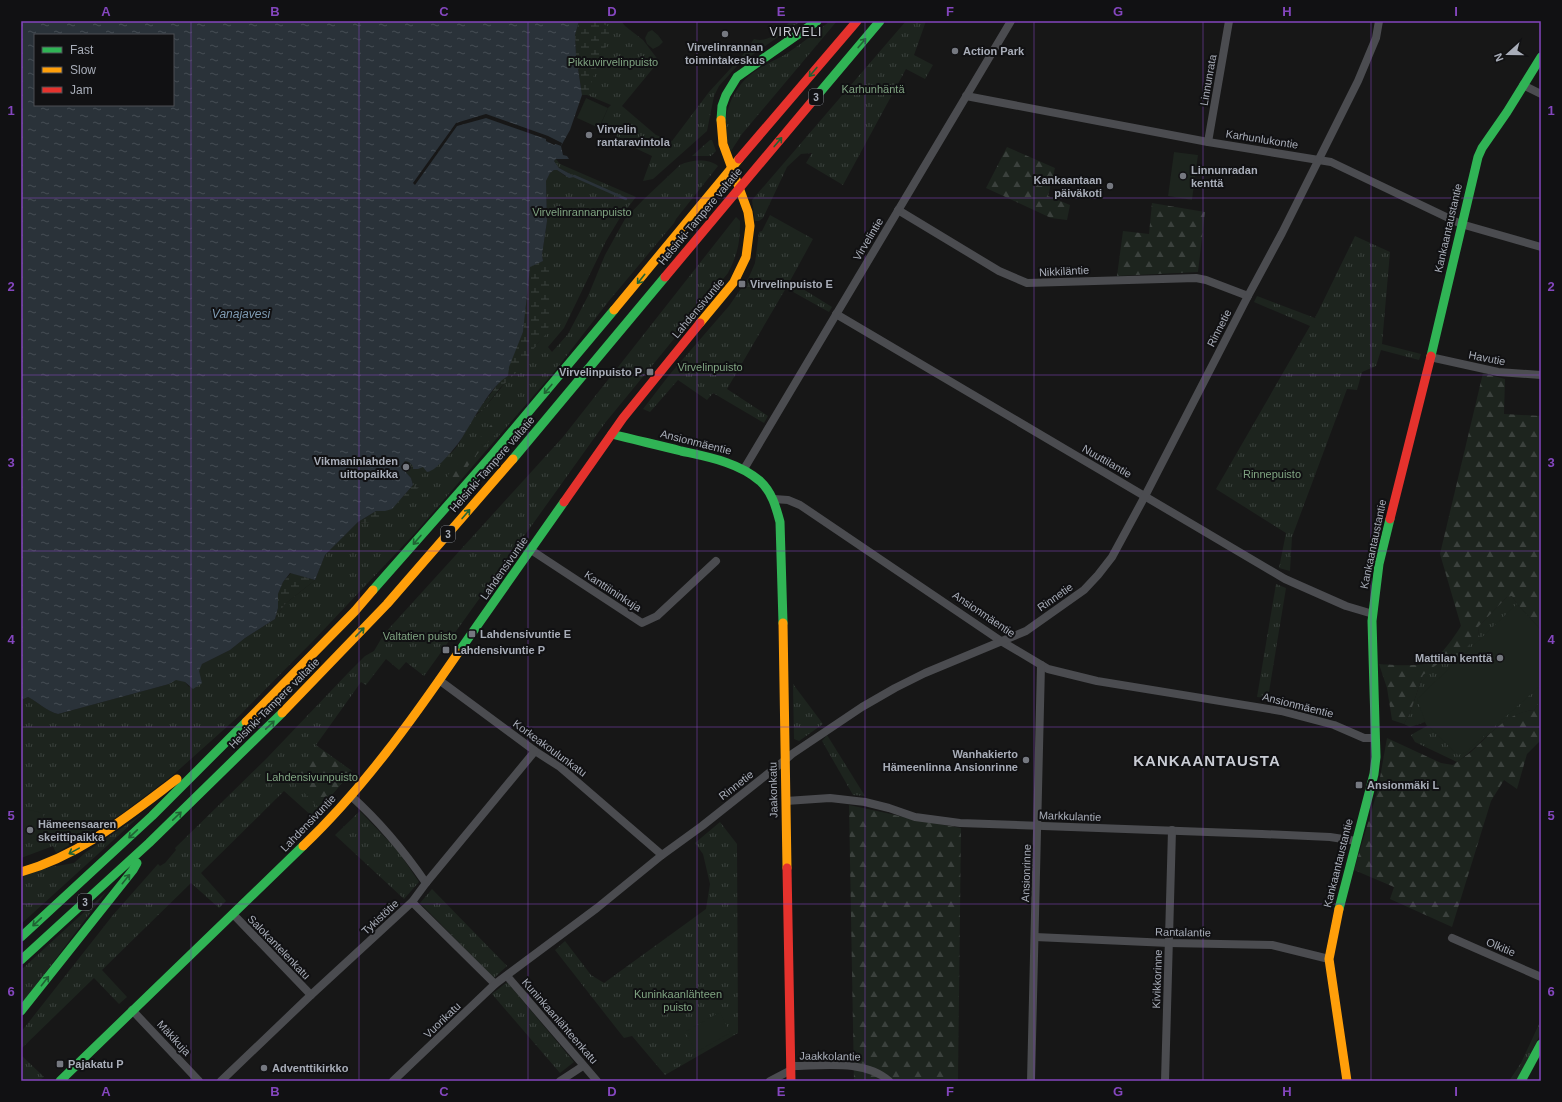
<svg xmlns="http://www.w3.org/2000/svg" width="1562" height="1102" font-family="Arial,sans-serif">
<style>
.grass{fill:url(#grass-tufts)}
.forest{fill:url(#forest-firs)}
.wetland{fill:url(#wetland-marsh)}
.pitch{fill:#1d241e}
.water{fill:url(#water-ripples);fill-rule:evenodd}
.pier{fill:#171717}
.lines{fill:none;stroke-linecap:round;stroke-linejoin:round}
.stream{stroke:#2a3239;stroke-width:2.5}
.street{stroke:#4b4c50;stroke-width:8}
.fast{stroke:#30b455;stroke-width:9}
.slow{stroke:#ff9f0a;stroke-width:9}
.jam{stroke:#e5322d;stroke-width:9}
.oneway{stroke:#206234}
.grid{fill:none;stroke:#8446be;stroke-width:1;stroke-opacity:0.55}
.poi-dot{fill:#757880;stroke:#111113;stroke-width:1.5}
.labels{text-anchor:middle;stroke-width:4;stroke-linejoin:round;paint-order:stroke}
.shield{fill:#111113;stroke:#7b7e86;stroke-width:1}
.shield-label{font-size:10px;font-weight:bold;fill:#a8adb8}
.poi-label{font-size:11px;font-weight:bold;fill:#a8adb8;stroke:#111113;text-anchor:start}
.park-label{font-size:11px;fill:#7fa381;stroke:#111113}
.street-label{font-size:11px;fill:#a8adb8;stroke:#111113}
.neighbourhood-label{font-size:12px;letter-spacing:1px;fill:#c9ccd4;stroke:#111113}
.water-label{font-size:12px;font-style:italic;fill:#7f9bb3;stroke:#111113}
.district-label{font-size:15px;font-weight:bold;letter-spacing:1px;fill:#c9ccd4;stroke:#111113}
.neatline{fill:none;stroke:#8446be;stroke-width:1.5}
.grid-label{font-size:13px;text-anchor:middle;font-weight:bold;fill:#8446be}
</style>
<defs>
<pattern id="grass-tufts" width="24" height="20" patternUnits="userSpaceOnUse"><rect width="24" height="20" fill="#1d241e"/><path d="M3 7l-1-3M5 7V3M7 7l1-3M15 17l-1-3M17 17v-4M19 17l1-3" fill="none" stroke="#3b413d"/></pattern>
<pattern id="forest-firs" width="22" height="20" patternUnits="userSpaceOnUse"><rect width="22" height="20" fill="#1d241e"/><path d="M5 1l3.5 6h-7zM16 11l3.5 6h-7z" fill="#3b413d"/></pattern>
<pattern id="wetland-marsh" width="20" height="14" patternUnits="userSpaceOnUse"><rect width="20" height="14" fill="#1d241e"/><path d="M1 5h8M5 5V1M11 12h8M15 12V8" fill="none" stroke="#3b413d"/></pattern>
<pattern id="water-ripples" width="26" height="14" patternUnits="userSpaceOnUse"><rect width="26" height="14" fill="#2a3239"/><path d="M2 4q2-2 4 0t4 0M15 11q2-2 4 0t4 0" fill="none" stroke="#464d54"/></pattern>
</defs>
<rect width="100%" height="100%" fill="#171717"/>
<g class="grass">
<path d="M 579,21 L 621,21 L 625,26 L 643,40 L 659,61 L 622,106 L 656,135 L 672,141 L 709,92 L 742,56 L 754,39 C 768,44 781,30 791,21 L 801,21 L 738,65 L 719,86 L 714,96 L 707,131 L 653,179 L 643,181 L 652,156 L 616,139 L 617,134 L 601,124 L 608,108 L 611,105 L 587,95 L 582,95 Z"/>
<path d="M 830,21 L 837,21 L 742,134 L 731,151 C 729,145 725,137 725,131 C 724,112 734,88 749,76 C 759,67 774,61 786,54 C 801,44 816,32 830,21 Z"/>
<polygon points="906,21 926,21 914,55 933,65 925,79 906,69 843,185 806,163 812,153 801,154 787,167 763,218 759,221 755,221 752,200"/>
<polygon points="710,140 712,140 716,151 711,156 692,156"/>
<path d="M 556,159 L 560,164 L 636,197 L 621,216 L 606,241 L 564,328 L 548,347 L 552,352 L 568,334 L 588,296 L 605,255 L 625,219 L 643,200 L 680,165 C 691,160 708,158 718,166 L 676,219 L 674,223 L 608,302 L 554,372 L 416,532 L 313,641 L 239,716 L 173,775 L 120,815 L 56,853 L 53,846 L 21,858 L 22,699 L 28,697 C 39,703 47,711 58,714 L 147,690 L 169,684 L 176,679 L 185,682 L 189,687 L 199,674 L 198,671 L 202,664 L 230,650 L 245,638 L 275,619 L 285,604 L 315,580 L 325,555 L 358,522 L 364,523 L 419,487 L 413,485 L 411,478 L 401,467 L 405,461 L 409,462 C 416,469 423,467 431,463 C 437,460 446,457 451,453 C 464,442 468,417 482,411 L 542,338 L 524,322 L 530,267 L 543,261 L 542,255 L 547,221 L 546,181 L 550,173 L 554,170 L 557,170 L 565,176 L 574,176 L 559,168 L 554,161 Z"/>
<polygon points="770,215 813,239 790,281 832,307 829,312 786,288 727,389 768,416 764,423 713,393 707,400 678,380 650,412 643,409 670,374 729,306 749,277 755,263 759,232 762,231"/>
<path d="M 736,217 L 740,221 C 740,243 738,253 728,273 L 605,423 L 424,676 L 406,662 L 399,670 L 386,659 L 366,685 L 361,682 L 316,745 L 352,771 L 313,817 L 284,791 L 201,873 L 226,901 L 219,908 L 191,883 L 102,970 L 127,997 L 119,1004 L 94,978 L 21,1049 L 21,1032 L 113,915 L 158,864 L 160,866 L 165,863 L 176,850 L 175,848 L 266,759 L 349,672 L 365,656 L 374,651 L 384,634 L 563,437 Z"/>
<polygon points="1355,236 1390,252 1382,344 1421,354 1419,360 1381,350 1376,366 1362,372 1357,390 1347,389 1292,537 1290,571 1279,568 1286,533 1216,489 1310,326 1254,302 1257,296 1315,318"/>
<polygon points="1276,584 1286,588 1268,698 1257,697"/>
<path d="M 1512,596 L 1517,604 L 1541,630 L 1541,701 L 1534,710 C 1502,713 1482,745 1457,762 L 1415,742 L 1411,735 L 1416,732 L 1427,726 L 1425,722 L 1410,727 L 1404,724 L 1410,713 L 1423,675 L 1425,672 L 1479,635 L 1478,627 L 1507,597 Z"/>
<polygon points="793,684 823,724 799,741 794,739"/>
<polygon points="827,735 865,796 853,795 822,741"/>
<polygon points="360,811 398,851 419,882 404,899 335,835"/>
<polygon points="141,815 21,924 21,876 51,867 74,863 86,852"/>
<polygon points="720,822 737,844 738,1033 665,1075 632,1036 624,1038 555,950 565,941 591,975 604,983 706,909 710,884 703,854 695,843"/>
<polygon points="432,889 507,966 494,978 420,903"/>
<polygon points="106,892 21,1005 21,970"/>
<polygon points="507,982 574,1062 560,1073 492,994"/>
<polygon points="1541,1020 1540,1035 1518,1078 1517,1081 1509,1081 1521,1063"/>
<polygon points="21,1055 44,1077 38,1081 21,1081"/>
</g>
<g class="forest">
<polygon points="1007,147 1055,168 1048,196 1070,205 1067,220 1051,218 986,188"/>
<polygon points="1152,203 1205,212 1198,272 1117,276 1123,231 1149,234"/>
<path d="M 1483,373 L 1505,379 L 1504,414 L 1541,416 L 1541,630 L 1517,604 L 1512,596 L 1507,597 L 1478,627 L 1479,635 L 1462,652 L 1452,653 L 1423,675 L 1410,713 L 1404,724 L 1392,720 L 1387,688 L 1379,664 C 1391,665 1421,667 1430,662 C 1442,655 1454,637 1461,626 L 1440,554 Z"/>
<polygon points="496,419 499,419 502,423 500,430 482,448 468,466 463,477 457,481 451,480 448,478 448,475"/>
<path d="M 1541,701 L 1541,740 L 1527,754 L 1517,789 L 1504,780 L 1491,801 L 1452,927 L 1390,899 L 1394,887 L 1354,870 L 1378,789 L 1387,738 L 1441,763 L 1453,765 C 1459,760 1465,757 1471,752 C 1490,735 1507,712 1534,710 Z"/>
<polygon points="316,746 352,771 320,809 292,780"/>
<polygon points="849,805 891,814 911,819 961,828 958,1081 854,1081"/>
</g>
<g class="wetland">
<polygon points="579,21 596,21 614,29 596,69 587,95 582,95 576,55 575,35"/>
<polygon points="543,261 551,264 551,296 548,332 537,344 521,368 500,388 482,411 476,413 501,380 508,376 508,367 523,332 530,267"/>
<path d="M 413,485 L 419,487 C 404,502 382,527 358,522 L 376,511 L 385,511 L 392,509 Z"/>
<polygon points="291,573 315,580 285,604 275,619 278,608 278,594 283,582"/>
</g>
<g class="pitch">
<polygon points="652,30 658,35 663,42 659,46 653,49 647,44 645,38 648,32"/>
<polygon points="586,98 608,108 599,128 577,118"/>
<polygon points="1174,152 1198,155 1192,200 1168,196"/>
<polygon points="1517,604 1541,630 1541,685 1466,752 1458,755 1426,724 1417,699"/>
<path d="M 21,808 L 43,813 C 44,816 44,820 44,822 C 41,830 29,843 21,844 Z"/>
<polygon points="720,1012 730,1033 696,1052 685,1032"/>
</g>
<path class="water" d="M 21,21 L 579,21 L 575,35 L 576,55 L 582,95 L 570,130 L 561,146 L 563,155 L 567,156 L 569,159 L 556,159 L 554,161 L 559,168 L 574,176 L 574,177 L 569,178 L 557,170 L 554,170 L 550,173 L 546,181 L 547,221 L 542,255 L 543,261 L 530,267 L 523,332 L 509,367 L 508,376 C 490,386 473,421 462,438 C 456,447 449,454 442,462 C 437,466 433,471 427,472 L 423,467 L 418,469 L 413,469 L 413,466 L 409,462 L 405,461 L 401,467 L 411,478 L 413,485 L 392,509 L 385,511 L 376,511 L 358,522 L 325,555 L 315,580 L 290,573 L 283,582 L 278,594 L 278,608 L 275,619 L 245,638 L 230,650 L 202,664 L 199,671 L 202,683 L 193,689 L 185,682 L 176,680 L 169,684 L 147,690 L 58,714 C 47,711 39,703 28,697 L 21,700 ZM 35,35 L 173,35 L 173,105 L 35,105 Z"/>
<polygon class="pier" points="486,114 548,136 562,143 561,146 556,144 554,145 546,141 546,139 486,118 457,126 415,185 413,183 456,123"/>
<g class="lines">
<polyline class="stream" points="574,176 626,199"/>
<g class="street">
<polyline points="1523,85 1541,94"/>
<polyline points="966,96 1208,142 1331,162 1461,224 1541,247"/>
<polyline points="1208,142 1229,21"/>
<polyline points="898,210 999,271 1027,283 1196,278 1206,280 1248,296"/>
<polyline points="836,314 1285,579 1346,606 1373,614"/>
<polyline points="1430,357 1498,372 1541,375"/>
<polyline points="744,469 1011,21"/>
<polyline points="774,499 788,500 800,505 1001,641 1048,669 1097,681 1281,711 1334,725 1364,738 1375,738"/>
<polyline points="531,550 642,623 657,616 716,561"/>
<polyline points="439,680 535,751 560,767 662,855"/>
<path d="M 351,796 C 379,821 404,851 426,883"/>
<polyline points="786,801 830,798 865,802 889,808 915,817 960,823 1262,834 1330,837 1356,841"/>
<polyline points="412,902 495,984"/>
<polyline points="233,914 311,995"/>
<polyline points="1035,937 1169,943 1272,945 1329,959"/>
<polyline points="1452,938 1541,977"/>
<polyline points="507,976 597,1081"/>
<polyline points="132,1010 199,1081"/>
<path d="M 791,1066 C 822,1066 865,1059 889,1081"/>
<polyline points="221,1081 311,995 412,902 426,883 535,751"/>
<polyline points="393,1081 495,984 597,908 662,855 702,826 784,761 792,754 862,707 895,688 925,673 1026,631 1084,590 1098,575 1112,557 1145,496 1248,296 1282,233 1358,81 1376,38 1379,21"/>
<polyline points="560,1081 583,1066"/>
<polyline points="770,1081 791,1070"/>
<polyline points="1031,1081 1041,665"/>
<polyline points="1165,1081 1172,830"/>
</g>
<g class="fast">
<polyline points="815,98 880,21"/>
<polyline points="721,120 722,106 726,95 737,77 817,21"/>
<polyline points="1431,356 1478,157 1482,148 1507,112 1541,57"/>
<path d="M 612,434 C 635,440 658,445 681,451 C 708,457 738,462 760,481 C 772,492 776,507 780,522 L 783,623"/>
<polyline points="513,459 665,277"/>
<polyline points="373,590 493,454 614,310"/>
<polyline points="458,653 564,502"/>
<polyline points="1339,909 1374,774 1376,757 1372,621 1379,564 1390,519"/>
<polyline points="21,937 152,816 246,722"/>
<polyline points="21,960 149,843 282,713"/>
<polyline points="21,1011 133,870 137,863"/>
<polyline points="60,1081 303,846"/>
<polyline points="1521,1081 1541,1044"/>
</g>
<g class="slow">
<polyline points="614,310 739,159"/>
<polyline points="700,323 734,282 746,257 750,226 748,212 723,144 721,120"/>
<polyline points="783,623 787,868"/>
<polyline points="282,713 387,604 513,459"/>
<polyline points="246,722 355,611 373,590"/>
<path d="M 303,846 C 362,790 412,720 458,653"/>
<path d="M 21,872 C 81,855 128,816 177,779"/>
<polyline points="1339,909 1329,959 1347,1081"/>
</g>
<g class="jam">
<polyline points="739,159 857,21"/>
<polyline points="665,277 815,98"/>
<polyline points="564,502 623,418 700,323"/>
<polyline points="1390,519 1431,356"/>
<polyline points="787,868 791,1081"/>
</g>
</g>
<defs><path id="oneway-shaft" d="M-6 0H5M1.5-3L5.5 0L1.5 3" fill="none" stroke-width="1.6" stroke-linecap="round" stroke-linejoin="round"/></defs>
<g class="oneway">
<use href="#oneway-shaft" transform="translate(862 43) rotate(-50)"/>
<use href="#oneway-shaft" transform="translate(813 72) rotate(130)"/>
<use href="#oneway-shaft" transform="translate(778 142) rotate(-50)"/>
<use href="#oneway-shaft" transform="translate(641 279) rotate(129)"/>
<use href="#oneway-shaft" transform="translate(548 389) rotate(130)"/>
<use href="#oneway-shaft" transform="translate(466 514) rotate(-49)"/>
<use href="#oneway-shaft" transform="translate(417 540) rotate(131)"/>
<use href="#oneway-shaft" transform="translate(360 632) rotate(-46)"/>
<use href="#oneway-shaft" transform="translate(270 725) rotate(-44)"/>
<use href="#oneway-shaft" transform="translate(177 816) rotate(-44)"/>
<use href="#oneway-shaft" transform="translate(133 834) rotate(137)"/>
<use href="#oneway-shaft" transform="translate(74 851) rotate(151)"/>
<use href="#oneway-shaft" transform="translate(126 879) rotate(-51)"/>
<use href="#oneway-shaft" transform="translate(37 922) rotate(137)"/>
<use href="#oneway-shaft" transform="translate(45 981) rotate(-52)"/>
</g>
<path class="grid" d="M 191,21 L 191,1081M 359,21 L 359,1081M 528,21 L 528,1081M 697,21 L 697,1081M 865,21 L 865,1081M 1034,21 L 1034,1081M 1203,21 L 1203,1081M 1371,21 L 1371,1081M 21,198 L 1541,198M 21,375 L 1541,375M 21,551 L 1541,551M 21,727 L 1541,727M 21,904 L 1541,904"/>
<g class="poi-dot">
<circle cx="725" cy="34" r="4"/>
<circle cx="955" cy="51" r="4"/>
<circle cx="589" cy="135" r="4"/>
<circle cx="1183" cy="176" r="4"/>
<circle cx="1110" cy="186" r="4"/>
<rect x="738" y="280" width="8" height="8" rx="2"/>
<rect x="646" y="368" width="8" height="8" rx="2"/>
<circle cx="406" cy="467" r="4"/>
<rect x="468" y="630" width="8" height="8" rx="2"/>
<rect x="442" y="646" width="8" height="8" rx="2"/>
<circle cx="1500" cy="658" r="4"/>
<circle cx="1026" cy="760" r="4"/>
<rect x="1355" y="781" width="8" height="8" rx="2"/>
<circle cx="30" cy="830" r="4"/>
<rect x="56" y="1060" width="8" height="8" rx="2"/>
<circle cx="264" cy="1068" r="4"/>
</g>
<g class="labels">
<g class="shield">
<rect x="809" y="89" width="14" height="16" rx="3"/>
<rect x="441" y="526" width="14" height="16" rx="3"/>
<rect x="78" y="894" width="14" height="16" rx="3"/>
</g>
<g class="shield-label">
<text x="816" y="101">3</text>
<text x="448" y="538">3</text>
<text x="85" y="906">3</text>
</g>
<g class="poi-label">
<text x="725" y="51" text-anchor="middle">Virvelinrannan<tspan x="725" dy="13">toimintakeskus</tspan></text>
<text x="963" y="55">Action Park</text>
<text x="597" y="133">Virvelin<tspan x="597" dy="13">rantaravintola</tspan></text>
<text x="1191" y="174">Linnunradan<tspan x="1191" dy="13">kenttä</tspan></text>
<text x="1102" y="184" text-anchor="end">Kankaantaan<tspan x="1102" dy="13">päiväkoti</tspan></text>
<text x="750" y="288">Virvelinpuisto E</text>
<text x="642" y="376" text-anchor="end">Virvelinpuisto P</text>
<text x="398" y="465" text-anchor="end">Vikmaninlahden<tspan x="398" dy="13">uittopaikka</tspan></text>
<text x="480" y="638">Lahdensivuntie E</text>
<text x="454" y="654">Lahdensivuntie P</text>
<text x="1492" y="662" text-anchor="end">Mattilan kenttä</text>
<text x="1018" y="758" text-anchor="end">Wanhakierto<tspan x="1018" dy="13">Hämeenlinna Ansionrinne</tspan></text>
<text x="1367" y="789">Ansionmäki L</text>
<text x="38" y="828">Hämeensaaren<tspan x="38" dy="13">skeittipaikka</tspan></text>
<text x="68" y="1068">Pajakatu P</text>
<text x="272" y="1072">Adventtikirkko</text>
</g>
<g class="park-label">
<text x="613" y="66">Pikkuvirvelinpuisto</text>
<text x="873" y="93">Karhunhäntä</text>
<text x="582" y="216">Virvelinrannanpuisto</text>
<text x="710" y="371">Virvelinpuisto</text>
<text x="1272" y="478">Rinnepuisto</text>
<text x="420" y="640">Valtatien puisto</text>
<text x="312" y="781">Lahdensivunpuisto</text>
<text x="678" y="998">Kuninkaanlähteen<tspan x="678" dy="13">puisto</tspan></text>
</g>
<g class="street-label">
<text transform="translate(1208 80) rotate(-80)" y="4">Linnunrata</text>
<text transform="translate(1262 139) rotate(9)" y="4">Karhunlukontie</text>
<text transform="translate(700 216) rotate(-50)" y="4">Helsinki-Tampere valtatie</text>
<text transform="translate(1448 228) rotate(-77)" y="4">Kankaantaustantie</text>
<text transform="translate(868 239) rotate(-59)" y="4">Virvelintie</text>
<text transform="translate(1064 271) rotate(-3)" y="4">Nikkiläntie</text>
<text transform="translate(698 308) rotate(-50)" y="4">Lahdensivuntie</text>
<text transform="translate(1219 328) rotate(-63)" y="4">Rinnetie</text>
<text transform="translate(1487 358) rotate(11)" y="4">Havutie</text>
<text transform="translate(696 442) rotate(14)" y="4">Ansionmäentie</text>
<text transform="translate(1107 461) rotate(30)" y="4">Nuuttilantie</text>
<text transform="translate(492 464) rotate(-49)" y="4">Helsinki-Tampere valtatie</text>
<text transform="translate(1373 544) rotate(-78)" y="4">Kankaantaustantie</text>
<text transform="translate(504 568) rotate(-55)" y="4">Lahdensivuntie</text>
<text transform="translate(613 591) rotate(33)" y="4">Kanttiininkuja</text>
<text transform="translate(1055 597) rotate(-35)" y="4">Rinnetie</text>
<text transform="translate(984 614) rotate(34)" y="4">Ansionmäentie</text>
<text transform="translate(274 703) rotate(-45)" y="4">Helsinki-Tampere valtatie</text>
<text transform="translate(1298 705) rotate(14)" y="4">Ansionmäentie</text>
<text transform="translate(550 748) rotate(36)" y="4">Korkeakoulunkatu</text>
<text transform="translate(736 785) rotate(-38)" y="4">Rinnetie</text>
<text transform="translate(773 790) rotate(-91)" y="4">Jaakonkatu</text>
<text transform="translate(1070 816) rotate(2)" y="4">Markkulantie</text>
<text transform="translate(308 823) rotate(-46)" y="4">Lahdensivuntie</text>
<text transform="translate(1338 863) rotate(-76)" y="4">Kankaantaustantie</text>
<text transform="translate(1026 873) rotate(-88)" y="4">Ansionrinne</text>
<text transform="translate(380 917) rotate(-43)" y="4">Tykistötie</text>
<text transform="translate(1183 932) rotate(1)" y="4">Rantalantie</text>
<text transform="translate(279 947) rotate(46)" y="4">Salokantelenkatu</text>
<text transform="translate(1501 947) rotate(23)" y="4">Olkitie</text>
<text transform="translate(1157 979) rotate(-88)" y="4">Kivikkorinne</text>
<text transform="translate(442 1020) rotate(-44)" y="4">Vuorikatu</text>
<text transform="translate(560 1021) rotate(49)" y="4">Kuninkaanlähteenkatu</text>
<text transform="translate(174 1038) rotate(47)" y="4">Mäkikuja</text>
<text transform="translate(830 1056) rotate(1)" y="4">Jaakkolantie</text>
</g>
<g class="neighbourhood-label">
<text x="796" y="36">VIRVELI</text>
</g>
<g class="water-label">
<text x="241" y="318">Vanajavesi</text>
</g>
<g class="district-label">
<text x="1207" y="766">KANKAANTAUSTA</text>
</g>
</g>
<rect width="1562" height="1102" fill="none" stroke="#111113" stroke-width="44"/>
<rect x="34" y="34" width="140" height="72" fill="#111113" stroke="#4d4f55"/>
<rect x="42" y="47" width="20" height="6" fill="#30b455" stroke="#4d4f55"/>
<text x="70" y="54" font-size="12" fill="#a8adb8">Fast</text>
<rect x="42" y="67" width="20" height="6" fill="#ff9f0a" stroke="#4d4f55"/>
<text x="70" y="74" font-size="12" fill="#a8adb8">Slow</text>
<rect x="42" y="87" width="20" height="6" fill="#e5322d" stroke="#4d4f55"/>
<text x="70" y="94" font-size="12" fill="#a8adb8">Jam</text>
<g transform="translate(1508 54) rotate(249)" stroke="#111113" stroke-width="3" paint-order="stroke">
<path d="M0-3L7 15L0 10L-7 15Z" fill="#a8adb8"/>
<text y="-6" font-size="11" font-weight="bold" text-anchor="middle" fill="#a8adb8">N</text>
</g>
<rect x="22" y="22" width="1518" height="1058" class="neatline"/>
<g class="grid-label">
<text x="106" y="16">A</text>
<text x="275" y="16">B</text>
<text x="444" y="16">C</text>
<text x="612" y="16">D</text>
<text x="781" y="16">E</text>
<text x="950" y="16">F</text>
<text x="1118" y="16">G</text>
<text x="1287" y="16">H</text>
<text x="1456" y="16">I</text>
<text x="11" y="115">1</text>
<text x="1551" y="115">1</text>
<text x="11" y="291">2</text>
<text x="1551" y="291">2</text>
<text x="11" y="467">3</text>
<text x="1551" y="467">3</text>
<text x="11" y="644">4</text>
<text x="1551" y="644">4</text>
<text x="11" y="820">5</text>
<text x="1551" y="820">5</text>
<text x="11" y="996">6</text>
<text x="1551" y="996">6</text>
<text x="106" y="1096">A</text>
<text x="275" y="1096">B</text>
<text x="444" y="1096">C</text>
<text x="612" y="1096">D</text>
<text x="781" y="1096">E</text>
<text x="950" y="1096">F</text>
<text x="1118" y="1096">G</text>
<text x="1287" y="1096">H</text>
<text x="1456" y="1096">I</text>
</g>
</svg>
